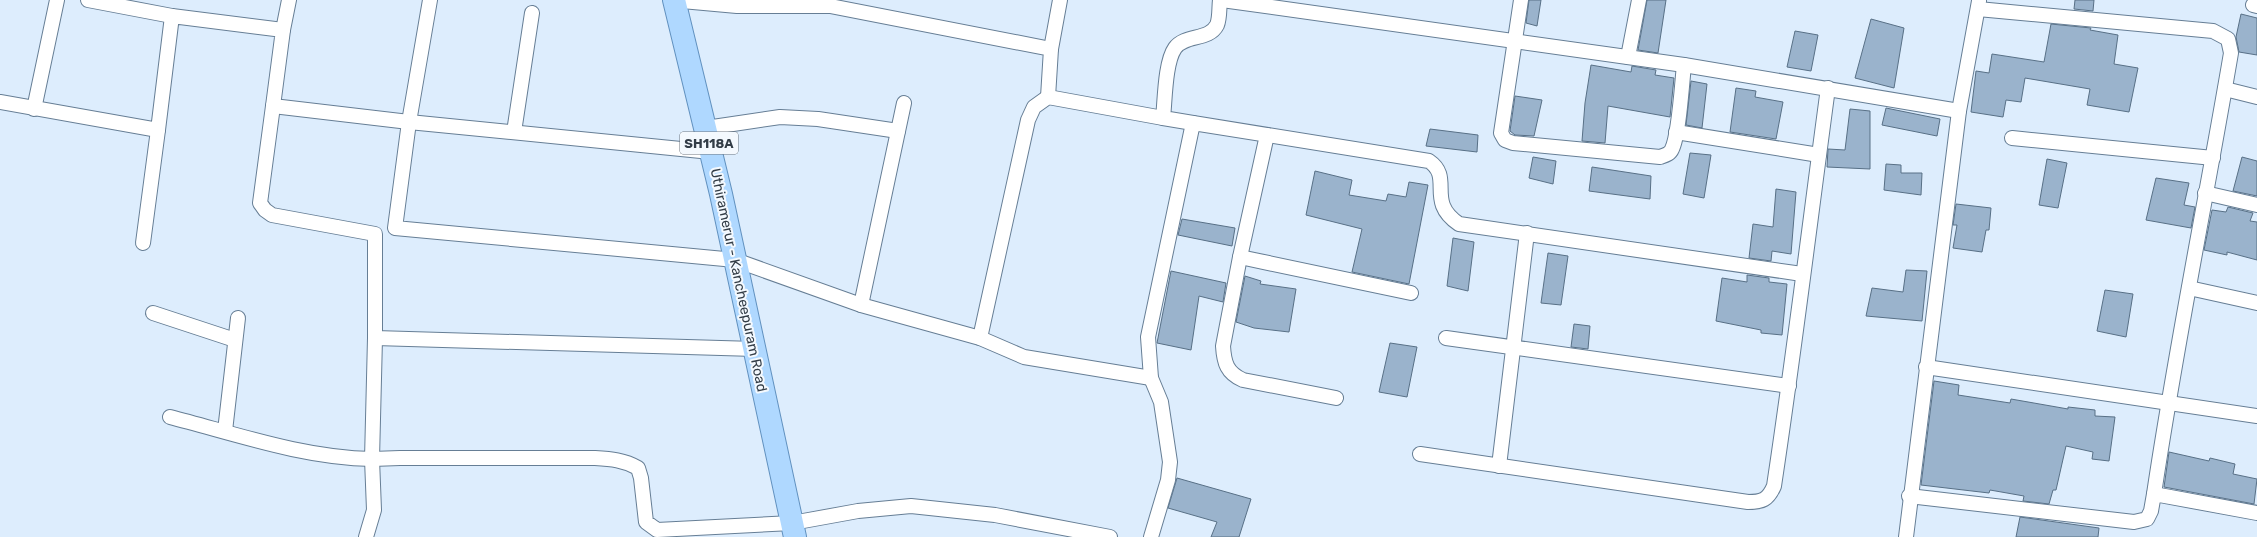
<svg xmlns="http://www.w3.org/2000/svg" width="2257" height="537" font-family="Rubik,sans-serif">
<style>
.building{fill:#9ab3cc;stroke:#587086}
.lines{fill:none;stroke-linecap:round;stroke-linejoin:round}
.street-casing{stroke:#667e95;stroke-width:16}
.primary-casing{stroke:#6191bf;stroke-width:24}
.street{stroke:#fff;stroke-width:14}
.primary{stroke:#afd8ff;stroke-width:22}
.labels{text-anchor:middle;stroke-width:4;stroke-linejoin:round;paint-order:stroke}
.shield{fill:#f4f9fe;stroke:#6d757e;stroke-width:1}
.shield-label{font-size:13px;font-weight:bold;fill:#333d47}
.street-label{font-size:14px;fill:#333d47;stroke:#f4f9fe}
</style>
<rect width="100%" height="100%" fill="#ddedfd"/>
<g class="building">
<polygon points="1529,0 1541,0 1537,26 1526,23"/>
<polygon points="1647,0 1666,0 1658,53 1638,50"/>
<polygon points="2075,0 2094,0 2093,11 2074,9"/>
<polygon points="2241,14 2257,18 2257,55 2239,52 2236,37"/>
<polygon points="1871,19 1904,28 1894,88 1855,78"/>
<polygon points="2051,24 2091,28 2090,30 2118,35 2114,64 2138,68 2129,112 2087,105 2090,89 2025,78 2021,102 2006,100 2003,117 1971,112 1976,71 1989,73 1992,54 2044,62"/>
<polygon points="1795,31 1818,35 1811,71 1787,67"/>
<polygon points="1591,65 1631,72 1632,66 1656,70 1655,75 1674,78 1670,117 1608,106 1605,143 1582,141 1585,103"/>
<polygon points="1691,81 1707,84 1702,128 1686,125"/>
<polygon points="1736,88 1756,91 1755,97 1783,102 1776,139 1730,132"/>
<polygon points="1515,96 1542,100 1534,136 1515,135 1510,131"/>
<polygon points="1886,108 1940,119 1937,136 1882,125"/>
<polygon points="1850,109 1870,111 1870,169 1827,167 1828,149 1845,150"/>
<polygon points="1430,129 1478,135 1477,152 1426,146"/>
<polygon points="1690,153 1711,155 1704,198 1683,194"/>
<polygon points="1533,157 1556,161 1553,184 1529,178"/>
<polygon points="2242,157 2257,161 2257,196 2233,191"/>
<polygon points="2047,159 2067,163 2058,208 2039,205"/>
<polygon points="1886,164 1901,165 1901,173 1922,173 1921,195 1884,190"/>
<polygon points="1592,167 1651,176 1650,199 1589,191"/>
<polygon points="1315,171 1352,180 1349,195 1386,201 1388,194 1406,197 1409,182 1428,185 1409,284 1352,272 1362,229 1306,215"/>
<polygon points="2156,178 2189,183 2184,205 2195,207 2191,228 2146,220"/>
<polygon points="1776,189 1796,192 1791,254 1772,251 1771,261 1749,258 1753,224 1773,227"/>
<polygon points="1956,204 1991,208 1989,230 1986,230 1982,252 1953,248 1957,225 1953,225"/>
<polygon points="2228,207 2253,213 2250,221 2257,222 2257,260 2227,252 2227,255 2204,250 2212,210 2226,212"/>
<polygon points="1182,219 1235,228 1232,246 1178,235"/>
<polygon points="1453,238 1474,242 1468,291 1447,286"/>
<polygon points="1548,253 1568,256 1561,305 1541,303"/>
<polygon points="1906,270 1927,271 1922,321 1866,316 1872,288 1903,292"/>
<polygon points="1171,271 1226,283 1223,302 1199,296 1191,350 1157,343"/>
<polygon points="1747,275 1769,278 1769,282 1787,284 1782,335 1761,333 1761,330 1716,321 1722,278 1747,282"/>
<polygon points="1245,276 1261,281 1260,284 1296,289 1289,332 1254,328 1236,322"/>
<polygon points="2105,290 2133,294 2126,337 2097,331"/>
<polygon points="1574,324 1590,326 1588,349 1571,347"/>
<polygon points="1390,343 1417,347 1407,397 1379,392"/>
<polygon points="1934,381 1959,385 1958,395 2010,403 2011,399 2068,409 2068,407 2095,410 2095,416 2115,417 2109,461 2092,459 2093,452 2066,446 2056,490 2053,490 2049,504 2023,501 2024,496 1990,490 1989,493 1921,485"/>
<polygon points="2169,452 2209,461 2210,458 2235,464 2233,474 2257,479 2254,504 2164,487"/>
<polygon points="1177,478 1251,499 1239,537 1211,537 1217,522 1168,508"/>
<polygon points="2020,517 2099,528 2098,537 2016,537"/>
</g>
<g class="lines">
<defs>
<g id="street">
<polyline points="88,0 172,16"/>
<polyline points="430,0 409,122 395,228 735,260 861,305 980,338 1024,357 1151,378"/>
<polyline points="671,0 737,6 830,6 1051,49 1048,97"/>
<polyline points="1222,0 1684,65 1959,111"/>
<path d="M 1521,0 L 1501,133 L 1505,140 L 1513,143 L 1660,157 C 1666,155 1670,154 1672,149 C 1679,135 1682,83 1684,65"/>
<polyline points="2253,5 2257,6"/>
<path d="M 1978,9 L 2213,31 L 2228,39 L 2231,53 C 2206,200 2176,346 2154,494"/>
<polyline points="283,30 289,0"/>
<polyline points="1051,49 1060,0"/>
<polyline points="1628,57 1639,0"/>
<polyline points="2225,89 2257,97"/>
<polyline points="0,102 158,130 172,16 283,30 273,106 409,122 711,152"/>
<polyline points="273,106 260,203 265,210 272,215 375,234 375,338 755,349"/>
<polyline points="34,109 57,0"/>
<path d="M 1193,123 L 1163,118 C 1165,100 1165,62 1175,48 C 1185,34 1209,41 1217,25 C 1220,18 1219,7 1220,0"/>
<polyline points="706,128 780,117 818,119 898,131"/>
<polyline points="514,132 532,13"/>
<polyline points="1676,132 1819,155"/>
<path d="M 1267,135 L 1240,257 L 1223,346 C 1224,363 1227,373 1243,380 L 1336,398"/>
<polyline points="2012,138 2213,158"/>
<polyline points="2205,193 2257,205"/>
<polyline points="143,243 158,130"/>
<polyline points="1240,257 1411,293"/>
<polyline points="2189,288 2257,303"/>
<polyline points="861,305 904,103"/>
<polyline points="153,313 235,340"/>
<polyline points="980,338 1028,120 1034,107 1048,97 1163,118"/>
<polyline points="1446,338 1789,386"/>
<polyline points="1926,367 2257,416"/>
<path d="M 170,417 C 236,434 304,458 372,459 L 375,338"/>
<polyline points="225,431 238,318"/>
<path d="M 1420,454 L 1748,502 C 1762,502 1768,500 1774,486 C 1794,354 1810,221 1828,88"/>
<polyline points="1499,466 1527,233"/>
<polyline points="1909,496 2134,522 2147,519 2151,511 2154,494 2257,513"/>
<path d="M 366,537 L 374,510 L 372,459 L 400,458 L 595,458 C 611,459 624,460 638,468 L 641,478 L 646,522 L 657,530 L 792,523 L 858,511 L 911,506 L 995,515 L 1110,537"/>
<path d="M 1151,537 L 1168,480 L 1170,462 L 1161,402 L 1151,378 L 1148,337 L 1193,123 L 1429,161 C 1454,178 1425,201 1459,224 L 1802,274"/>
<polyline points="1906,537 1959,111 1979,1"/>
</g>
<polyline id="primary" points="674,0 721,194 795,537"/>
</defs>
<use href="#street" class="street-casing"/>
<use href="#primary" class="primary-casing"/>
<use href="#street" class="street"/>
<use href="#primary" class="primary"/>
</g>
<g class="labels">
<rect class="shield" x="680" y="132" width="58" height="22" rx="3"/>
<g class="shield-label">
<text x="709" y="148">SH118A</text>
</g>
<g class="street-label">
<text transform="translate(739 280) rotate(78)" y="5">Uthiramerur - Kancheepuram Road</text>
</g>
</g>
</svg>
